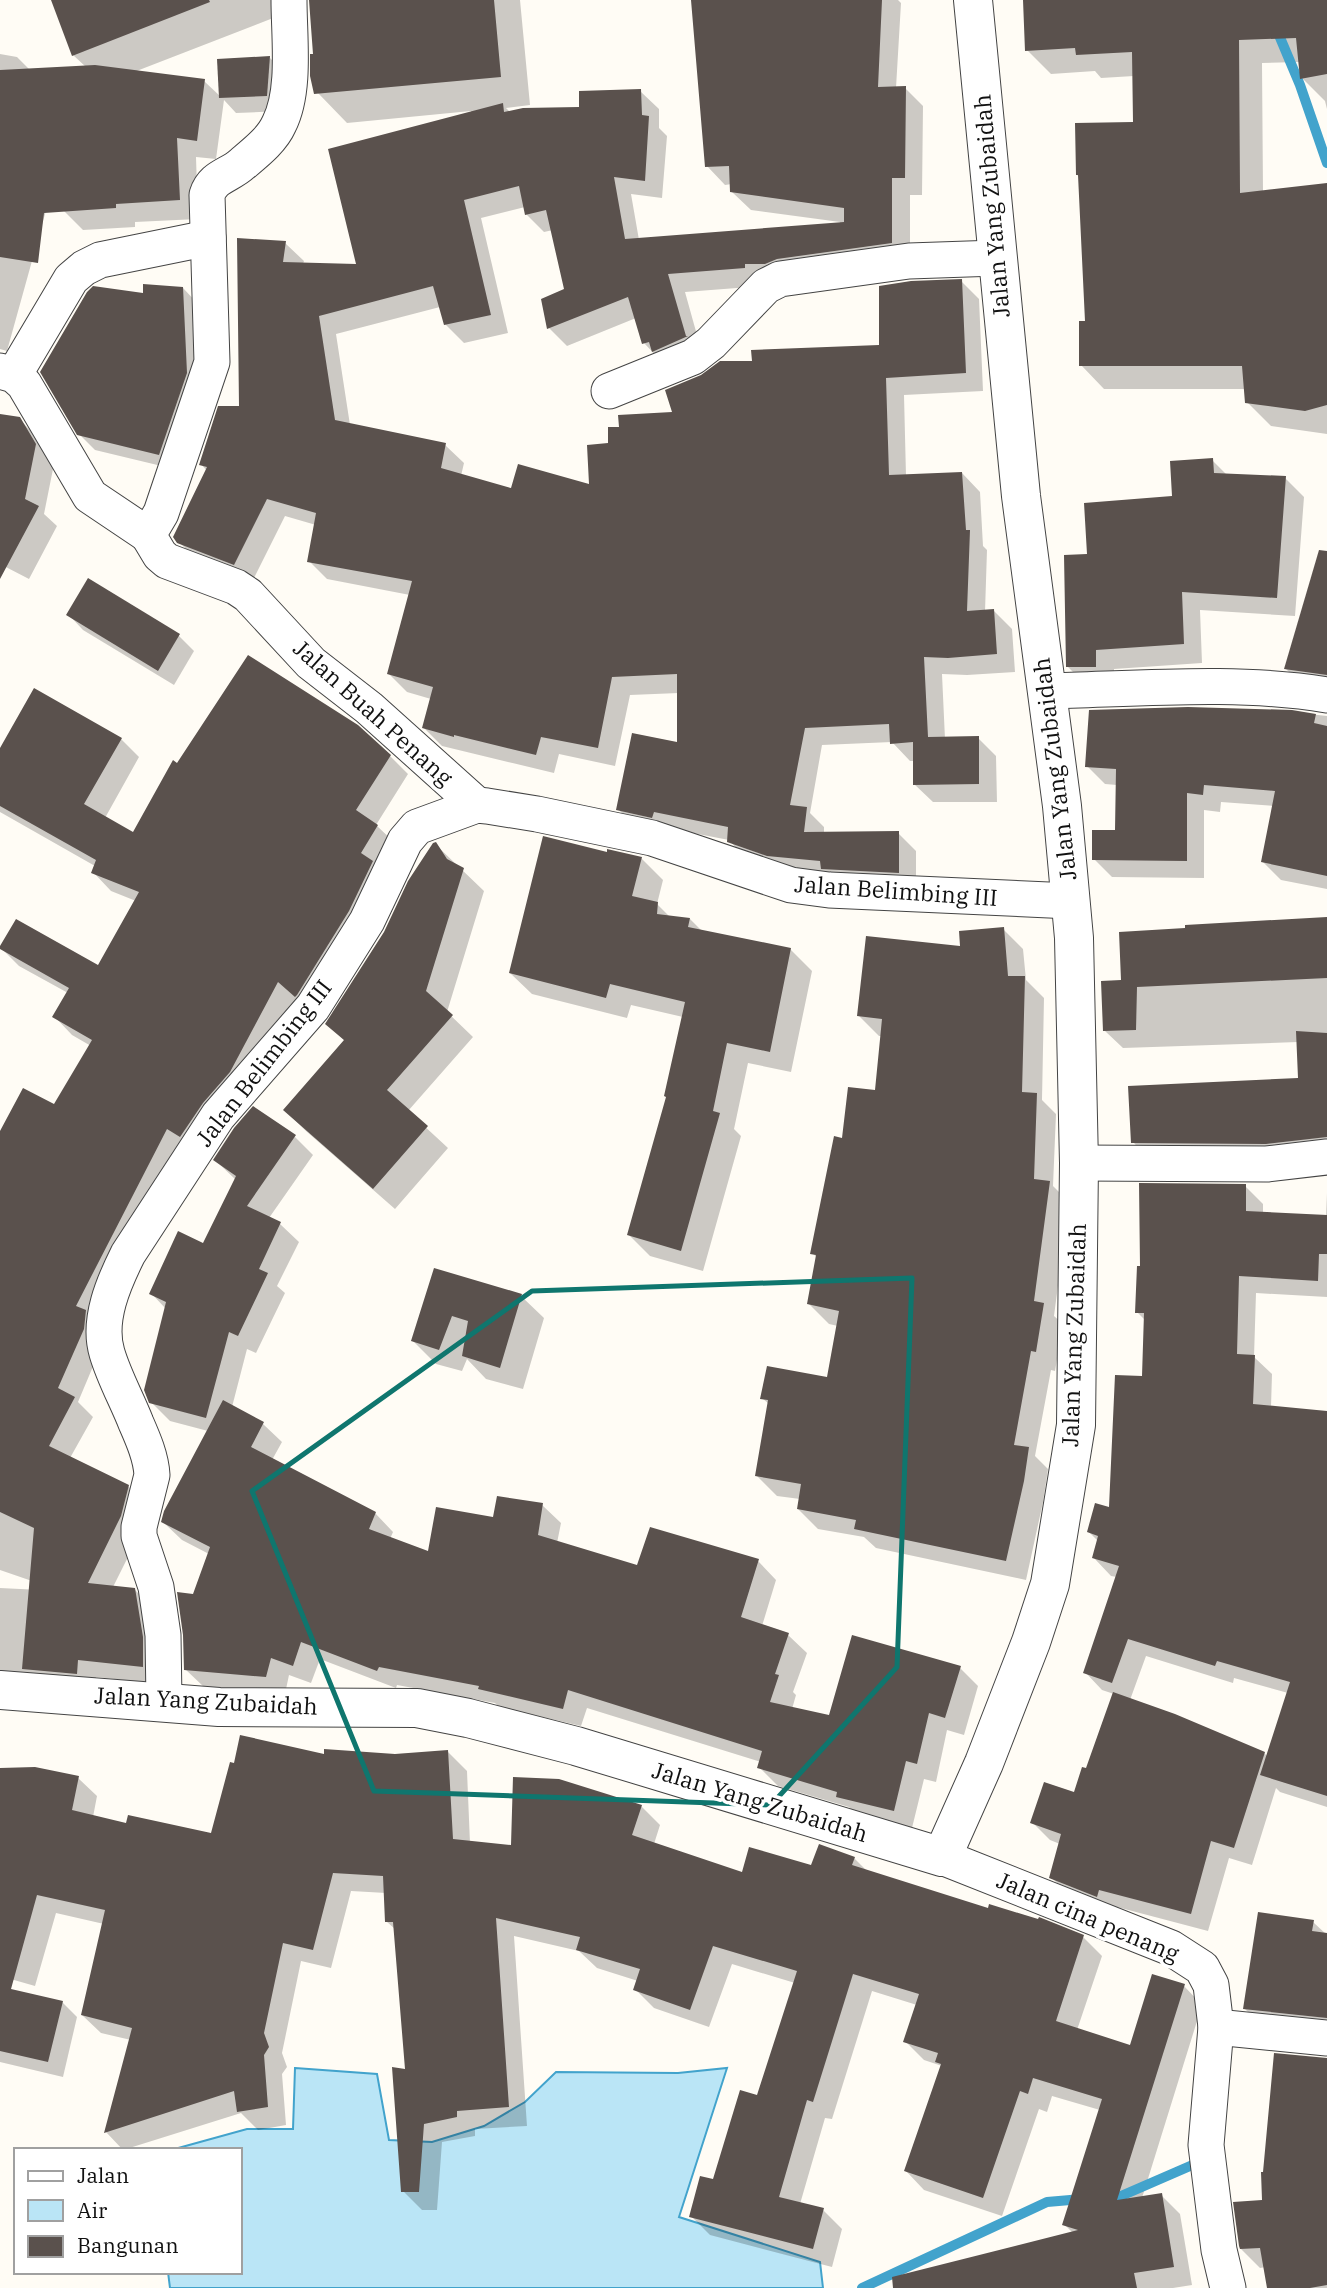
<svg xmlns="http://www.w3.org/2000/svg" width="1327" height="2288" font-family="'IBM Plex Serif',serif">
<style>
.water{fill:#bae5f6;stroke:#42a3cc;stroke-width:2}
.shadow{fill:#0003;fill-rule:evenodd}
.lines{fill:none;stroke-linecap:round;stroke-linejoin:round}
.stream{stroke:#42a3cc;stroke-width:10}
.building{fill:#5a514d}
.minor-casing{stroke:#444;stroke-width:37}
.tertiary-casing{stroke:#444;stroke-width:40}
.minor{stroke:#fff;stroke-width:35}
.tertiary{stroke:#fff;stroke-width:38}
.marked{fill:none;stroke:#0f766e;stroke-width:5;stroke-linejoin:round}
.labels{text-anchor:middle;stroke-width:7;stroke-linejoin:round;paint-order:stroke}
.street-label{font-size:23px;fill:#111;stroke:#fff}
</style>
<rect width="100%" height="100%" fill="#fffcf5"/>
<polygon class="water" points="295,2068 377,2074 389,2140 432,2142 484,2126 525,2102 556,2072 678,2073 727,2068 679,2217 820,2262 823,2288 170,2288 168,2272 240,2272 240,2150 171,2150 247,2129 293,2129"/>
<g class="shadow">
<polygon points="53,0 281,0 286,13 134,72 204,81 221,97 270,58 285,73 282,111 236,113 224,100 216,159 196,157 198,219 135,222 135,227 83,230 64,211 60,160 7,351 0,349 0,54 17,57 30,70 86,67 73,55"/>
<polygon points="310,0 520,0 530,105 506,108 511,113 580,108 640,91 659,109 659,128 667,136 662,198 631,194 639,240 840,224 840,222 751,210 732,192 732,184 725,185 707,166 692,0 898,0 901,3 896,88 905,88 923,106 922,195 910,195 910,261 763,286 685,292 702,353 662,362 644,343 636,318 567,346 549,328 566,290 553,230 544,232 526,214 525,207 481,218 508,333 464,343 445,324 440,307 336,334 350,425 445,445 464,463 461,476 512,490 591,487 610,445 621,429 675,413 754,363 881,346 961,281 979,299 983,391 904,395 906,476 962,473 980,492 983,546 987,550 985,612 994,611 1012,629 1015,672 967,675 942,674 945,739 978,738 996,756 997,802 933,802 914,784 915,761 910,761 892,742 822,745 810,813 824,827 824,834 898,833 916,851 916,890 747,860 729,840 672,829 636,828 618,809 679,744 679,693 630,695 615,766 559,754 554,773 442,746 424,728 431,699 407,692 389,674 410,595 327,579 309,561 316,525 285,516 252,582 198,561 179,542 207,471 201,464 241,408 285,243 304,261 303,264 359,266 471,113 471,111 347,123 318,93"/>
<polygon points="1025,0 1327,0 1327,109 1325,101 1302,78 1300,62 1262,63 1263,192 1327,207 1327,434 1271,426 1247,402 1246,389 1104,389 1081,365 1087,323 1080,177 1077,175 1135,124 1134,76 1101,78 1095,71 1051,74 1027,50"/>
<polygon points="183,288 198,304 201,389 174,469 95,450 79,434"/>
<polygon points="0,415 19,419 39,439 54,464 44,514 57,526 29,579 0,564"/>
<polygon points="1212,460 1227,475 1285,478 1304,497 1295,616 1200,610 1202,663 1114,669 1114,685 1086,685 1067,666 1089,556 1174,497"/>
<polygon points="89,580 179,636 194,651 174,685 83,630 68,614"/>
<polygon points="1327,591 1327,690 1304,687 1286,669"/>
<polygon points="1291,712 1327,716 1327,889 1281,880 1263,862 1274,806 1221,802 1220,812 1204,810 1204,878 1112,877 1094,859 1116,832 1117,785 1105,784 1087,766"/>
<polygon points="121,739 139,757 105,818 134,834 177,765 390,756 408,774 376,825 396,844 391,881 186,1146 78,1402 93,1417 70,1458 128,1486 146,1505 139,1535 113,1587 134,1589 153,1608 161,1684 96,1677 95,1692 0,1681 0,1588 61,1591 0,1570 0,1135 54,1106 91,1046 72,1035 54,1016 68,993 19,966 1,948 99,968 136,901 111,891 93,872 95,866 0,812 0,749"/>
<polygon points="435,844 484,891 447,1012 473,1037 408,1111 448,1148 395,1209 306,1131 285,1110 345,1041 327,1024 386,932"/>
<polygon points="608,854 641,858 663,880 657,904 670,917 690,919 702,931 790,949 812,971 791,1072 748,1063 734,1129 741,1136 703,1271 650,1256 629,1235 667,1098 683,1017 631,1005 627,1018 532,994 510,973"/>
<polygon points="1327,919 1327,1156 1150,1160 1133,1142 1299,1080 1298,1042 1123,1048 1105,1031 1123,982"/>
<polygon points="1003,929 1023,949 1026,980 1044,998 1042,1100 1056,1114 1053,1186 1069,1202 1054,1316 1063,1324 1055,1371 1051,1370 1035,1456 1048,1469 1043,1502 1026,1580 876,1548 864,1537 818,1529 798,1509 800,1499 777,1496 757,1476 769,1404 762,1398 828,1379 838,1326 829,1324 809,1304 818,1258 812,1253 843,1140 876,1092 882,1036 879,1036 859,1016 962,948"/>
<polygon points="295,1137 313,1155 269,1218 280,1224 299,1242 277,1286 285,1293 256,1353 247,1349 232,1407 263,1424 282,1442 272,1460 375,1513 393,1532 390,1539 430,1554 495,1519 542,1505 561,1523 557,1543 638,1567 758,1561 776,1580 762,1626 788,1635 807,1653 793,1692 796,1695 792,1709 830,1717 960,1668 978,1686 964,1735 947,1730 936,1782 924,1779 912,1828 856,1815 849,1807 778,1786 759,1767 761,1762 587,1708 581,1726 499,1707 495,1703 397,1685 396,1688 320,1659 311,1683 289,1675 285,1694 204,1687 185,1669 194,1596 209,1554 182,1540 163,1522 208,1431 170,1421 151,1402 166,1309 151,1293 204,1245 236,1180 215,1160"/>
<path d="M 1245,1186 L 1263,1204 L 1263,1214 L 1326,1217 L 1327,1193 L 1327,1297 L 1256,1293 L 1254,1357 L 1272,1374 L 1271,1407 L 1327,1413 L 1327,1807 L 1280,1792 L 1276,1788 L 1252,1865 L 1229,1858 L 1208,1931 L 1117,1907 L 1115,1914 L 1069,1895 L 1051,1877 L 1060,1844 L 1050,1840 L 1032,1822 L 1075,1794 L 1087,1770 L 1114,1694 L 1102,1690 L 1085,1672 L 1117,1577 L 1111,1576 L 1094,1558 L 1098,1541 L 1089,1532 L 1111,1509 L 1143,1378 L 1146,1321 L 1137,1312 ZM 1146,1656 L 1233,1683 L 1234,1678 L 1288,1693 L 1268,1757 L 1264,1753 L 1130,1700 Z"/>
<polygon points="435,1270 521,1296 544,1318 523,1389 486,1379 467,1359 462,1371 436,1364 413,1341"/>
<polygon points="448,1752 467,1771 470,1843 512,1846 641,1806 660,1825 654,1844 743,1875 812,1867 854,1858 867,1871 989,1910 1039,1922 1040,1919 1083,1937 1102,1956 1077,2030 1131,2047 1184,1986 1202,2005 1142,2198 1161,2195 1180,2214 1192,2285 1173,2288 948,2288 1073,2233 1064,2224 1100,2110 1052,2096 1047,2112 1039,2109 1002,2216 924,2190 906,2171 942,2066 924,2060 905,2041 917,2005 872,1991 832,2119 825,2118 800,2204 823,2210 842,2229 832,2267 710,2235 691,2216 714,2182 758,2097 795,1983 732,1964 709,2027 654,2008 635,1989 638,1981 597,1968 579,1951 514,1936 527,2126 475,2129 475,2136 442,2142 437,2210 422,2210 403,2191 407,2071 395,1929 387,1922 386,1893 351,1891 331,1968 301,1961 282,2053 287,2067 282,2074 286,2125 258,2130 241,2113 123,2150 106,2132 131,2040 101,2033 82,2015 104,1924 56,1913 35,1986 0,1976 0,1770 78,1778 97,1796 93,1817 127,1825 213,1836 325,1757"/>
<polygon points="1313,1922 1327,1935 1327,2034 1264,2028 1245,2009"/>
<polygon points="0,1988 62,2002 77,2017 63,2077 0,2062"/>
<polygon points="1327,2059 1327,2288 1270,2288 1266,2267 1260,2268 1241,2249"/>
</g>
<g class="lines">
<g class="stream">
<polyline points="1276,28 1300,85 1327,163"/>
<polyline points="1105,2198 1121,2196 1197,2163"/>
<polyline points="862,2288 1047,2202 1082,2199"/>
</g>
</g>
<g class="building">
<polygon points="51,0 209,0 210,2 72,56"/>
<polygon points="309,0 494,0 501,77 314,94 310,76 310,54 313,54"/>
<polygon points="691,0 882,0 878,87 906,86 905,178 892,178 892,243 777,259 765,264 745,264 745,268 668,274 686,336 688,336 652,352 649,342 642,344 628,297 547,329 541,299 564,289 546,210 525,215 519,186 464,200 491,315 444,325 433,286 319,316 335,420 446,443 441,468 511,488 518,464 589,484 587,445 608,443 608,427 619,427 618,415 672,412 665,390 701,375 720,361 752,361 751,350 879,345 879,286 911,281 962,279 966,373 886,378 889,475 962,472 966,530 970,530 967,611 994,609 997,654 948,658 924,657 928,737 979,736 979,784 913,785 913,742 890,744 889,724 805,728 790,805 807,807 804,832 899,831 899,873 821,869 820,861 767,856 727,842 728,827 654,812 652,818 616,810 632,733 677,742 677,674 612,677 598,748 541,737 536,755 454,735 454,737 422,728 433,687 387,674 412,581 307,562 316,513 267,499 234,565 177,543 173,537 207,467 199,465 218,406 239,406 237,238 286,241 283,262 356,264 328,149 503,103 504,112 523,108 579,107 579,91 641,89 642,115 649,116 645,181 614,177 625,239 844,222 844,208 730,192 729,166 705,167"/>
<polygon points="1023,0 1327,0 1327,74 1300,79 1296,38 1239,40 1240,193 1327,183 1327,405 1305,411 1245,403 1242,366 1079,366 1079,321 1085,321 1078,175 1076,175 1075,123 1133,122 1132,52 1076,55 1075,48 1025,51"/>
<polygon points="270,56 267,96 219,98 217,59"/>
<polygon points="95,65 205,79 197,141 177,138 180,200 116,204 116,208 44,213 38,263 0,257 0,70"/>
<polygon points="143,284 183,287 187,373 159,455 77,435 40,372 87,292 93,286 143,293"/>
<polygon points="0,414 20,417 36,444 25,499 39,506 0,579"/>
<polygon points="1213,458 1214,473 1286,476 1277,598 1182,592 1184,644 1096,650 1096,667 1066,667 1064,555 1087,554 1084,503 1172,496 1170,461"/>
<polygon points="1319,550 1327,551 1327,675 1284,669"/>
<polygon points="88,578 180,634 158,671 66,615"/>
<polygon points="248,655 358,725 391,755 356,810 378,825 361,853 373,861 349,911 297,995 295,997 278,982 230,1072 203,1103 180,1137 167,1129 76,1306 86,1310 84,1329 58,1388 75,1397 49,1446 129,1485 121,1516 88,1583 135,1588 143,1637 143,1667 78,1660 77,1674 22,1669 34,1528 0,1512 0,1131 23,1088 54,1104 92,1040 52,1017 69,988 0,949 0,946 16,919 98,965 139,892 91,873 96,860 0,806 0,748 34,688 122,738 84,804 133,832 173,760 177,763"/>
<polygon points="1188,707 1292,710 1316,714 1314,723 1327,726 1327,876 1261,862 1275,791 1204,785 1203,795 1187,793 1187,861 1092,860 1092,830 1115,830 1116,769 1085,767 1089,710"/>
<polygon points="543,836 607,852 607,849 642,857 632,896 658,902 657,914 690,918 688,927 791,948 770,1052 727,1043 713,1111 720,1113 681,1251 627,1235 666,1097 664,1096 685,1002 610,984 606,998 509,973"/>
<polygon points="436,842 447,859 464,868 426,991 453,1015 387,1090 428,1126 373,1189 283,1110 344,1040 325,1024 384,932 408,881 433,843"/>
<polygon points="1327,917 1327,978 1137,987 1136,1030 1103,1031 1101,981 1121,980 1119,932 1185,928 1185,925"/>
<polygon points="1004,927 1008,976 1025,976 1022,1092 1037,1093 1034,1179 1050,1181 1034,1301 1044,1303 1036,1352 1031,1351 1014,1445 1029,1447 1024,1481 1006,1561 854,1529 856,1520 797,1509 801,1484 755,1476 768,1400 760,1399 767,1366 827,1377 839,1311 807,1304 816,1255 810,1254 834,1136 842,1138 848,1087 875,1090 882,1019 857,1016 866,936 960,946 959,931"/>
<polygon points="1296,1031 1327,1033 1327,1137 1266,1144 1131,1143 1128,1086 1298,1078"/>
<polygon points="253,1106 296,1135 247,1206 281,1222 259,1269 268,1273 238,1336 229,1332 206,1418 149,1403 144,1390 166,1302 149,1294 178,1231 203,1243 236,1176 213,1160 234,1128"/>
<polygon points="1139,1183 1246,1184 1246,1211 1327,1215 1327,1254 1319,1254 1318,1281 1239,1276 1237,1354 1255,1355 1253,1404 1327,1411 1327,1796 1260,1775 1290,1682 1217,1661 1215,1666 1128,1639 1112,1683 1083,1673 1119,1566 1092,1558 1098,1536 1087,1532 1095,1503 1109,1507 1115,1375 1142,1376 1144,1313 1135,1313 1137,1266 1140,1266"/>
<polygon points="434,1268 522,1294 500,1368 462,1356 468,1321 452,1316 439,1350 411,1341"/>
<polygon points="223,1400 264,1422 251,1447 376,1512 369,1529 428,1551 436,1507 493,1517 497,1496 543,1503 538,1535 637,1565 650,1527 759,1559 741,1617 789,1633 775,1674 779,1675 770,1702 829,1715 852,1635 961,1666 945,1718 929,1713 917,1764 906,1761 894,1811 836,1797 837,1792 757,1768 762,1751 568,1690 563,1709 478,1689 479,1686 379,1667 377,1671 301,1642 293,1666 271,1658 266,1677 184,1670 183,1635 177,1592 193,1594 210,1547 161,1522 164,1511"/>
<polygon points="1113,1692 1175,1714 1265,1752 1234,1848 1211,1841 1191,1914 1099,1890 1097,1897 1049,1878 1061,1834 1030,1823 1044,1782 1074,1792 1082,1767 1086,1768"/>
<polygon points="240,1735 324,1754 324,1749 395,1754 448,1750 453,1839 511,1845 513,1777 559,1779 642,1805 632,1835 742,1872 749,1847 811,1865 819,1844 855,1857 852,1865 988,1908 989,1904 1038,1919 1039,1917 1084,1935 1056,2021 1130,2045 1152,1974 1185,1984 1117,2200 1162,2193 1174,2267 1134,2273 1137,2288 893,2288 892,2277 1078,2230 1062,2225 1102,2099 1033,2078 1028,2094 1020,2091 983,2198 904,2171 941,2064 935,2062 938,2053 903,2042 919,1994 853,1974 813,2102 807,2100 779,2197 824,2208 813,2249 689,2217 700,2176 713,2179 740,2090 757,2095 797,1971 713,1946 690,2010 633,1990 640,1969 576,1950 580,1937 496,1918 509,2107 457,2111 457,2117 424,2124 419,2192 401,2192 392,2067 405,2069 393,1922 385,1922 383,1876 333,1873 313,1950 283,1943 264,2033 269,2047 264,2055 268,2107 237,2112 234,2091 104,2133 132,2028 81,2015 105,1910 37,1895 11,1989 63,2001 48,2062 0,2051 0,1768 35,1767 79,1776 72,1810 126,1823 128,1815 211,1833 230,1762 234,1763"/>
<polygon points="1258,1912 1314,1920 1312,1931 1327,1933 1327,2018 1243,2009"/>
<polygon points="1274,2053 1327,2058 1327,2285 1310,2288 1267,2288 1260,2248 1240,2249 1239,2246 1233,2202 1262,2200 1261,2172 1263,2172"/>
</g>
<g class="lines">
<defs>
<g id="minor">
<path d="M 289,0 C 289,37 296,91 279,124 C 272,140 255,153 242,164 C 229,176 213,176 207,195 L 212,362 L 161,513 L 148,535 L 160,555 L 167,561 L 236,587 L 248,595 L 311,663 L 369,708 L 477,805"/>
<polyline points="0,371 14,375 24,384 90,496 148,535"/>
<polyline points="14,375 71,279 84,268 100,260 208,238"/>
<polyline points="609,391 693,357 711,343 766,286 780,279 909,261 997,258"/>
<path d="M 1047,691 C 1136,689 1240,680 1327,695"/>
<polyline points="1079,1163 1267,1164 1327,1157"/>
<path d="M 164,1701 L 163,1635 L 156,1587 L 139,1536 L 139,1527 L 152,1475 C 151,1457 143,1439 136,1423 C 127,1400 114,1377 107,1353 C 97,1320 114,1282 128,1254 L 218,1116 L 313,1007 L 367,921 L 405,841 L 417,827 L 477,805 L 487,806 L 537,814 L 652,838 L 791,885 L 829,890 L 1071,901"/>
<polyline points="942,1857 1171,1948 1202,1968 1211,1985 1216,2027 1206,2145 1219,2250 1228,2288"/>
<polyline points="1216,2027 1327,2038"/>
</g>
<polyline id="tertiary" points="0,1690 219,1707 417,1708 468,1718 576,1746 942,1857 984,1763 1031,1642 1050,1584 1076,1425 1079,1163 1074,938 1062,806 1021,496 973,0"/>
</defs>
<use href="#minor" class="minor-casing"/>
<use href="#tertiary" class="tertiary-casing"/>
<use href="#minor" class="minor"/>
<use href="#tertiary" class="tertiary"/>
</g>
<path class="marked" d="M 912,1278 L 897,1667 L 771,1805 L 374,1791 L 252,1491 L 532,1291 Z"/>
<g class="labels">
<g class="street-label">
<text transform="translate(992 206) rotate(-95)" y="8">Jalan Yang Zubaidah</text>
<text transform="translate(373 713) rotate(42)" y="8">Jalan Buah Penang</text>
<text transform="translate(1055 769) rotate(-97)" y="8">Jalan Yang Zubaidah</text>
<text transform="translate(896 891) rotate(4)" y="8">Jalan Belimbing III</text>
<text transform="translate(264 1063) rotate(-52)" y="8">Jalan Belimbing III</text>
<text transform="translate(1074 1335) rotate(-88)" y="8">Jalan Yang Zubaidah</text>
<text transform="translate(206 1701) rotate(3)" y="8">Jalan Yang Zubaidah</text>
<text transform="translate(760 1802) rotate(17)" y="8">Jalan Yang Zubaidah</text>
<text transform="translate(1088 1917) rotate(23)" y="8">Jalan cina penang</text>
</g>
</g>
<rect x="14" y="2148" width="228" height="126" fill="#ffffff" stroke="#a0a0a0" stroke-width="2"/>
<rect x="28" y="2171" width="35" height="10" fill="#ffffff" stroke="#a0a0a0" stroke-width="2"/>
<text x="77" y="2183" font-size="21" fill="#111111">Jalan</text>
<rect x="28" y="2200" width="35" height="21" fill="#bae5f6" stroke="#a0a0a0" stroke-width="2"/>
<text x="77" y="2218" font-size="21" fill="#111111">Air</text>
<rect x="28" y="2236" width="35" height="21" fill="#5a514d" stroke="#a0a0a0" stroke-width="2"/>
<text x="77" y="2253" font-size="21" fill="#111111">Bangunan</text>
</svg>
